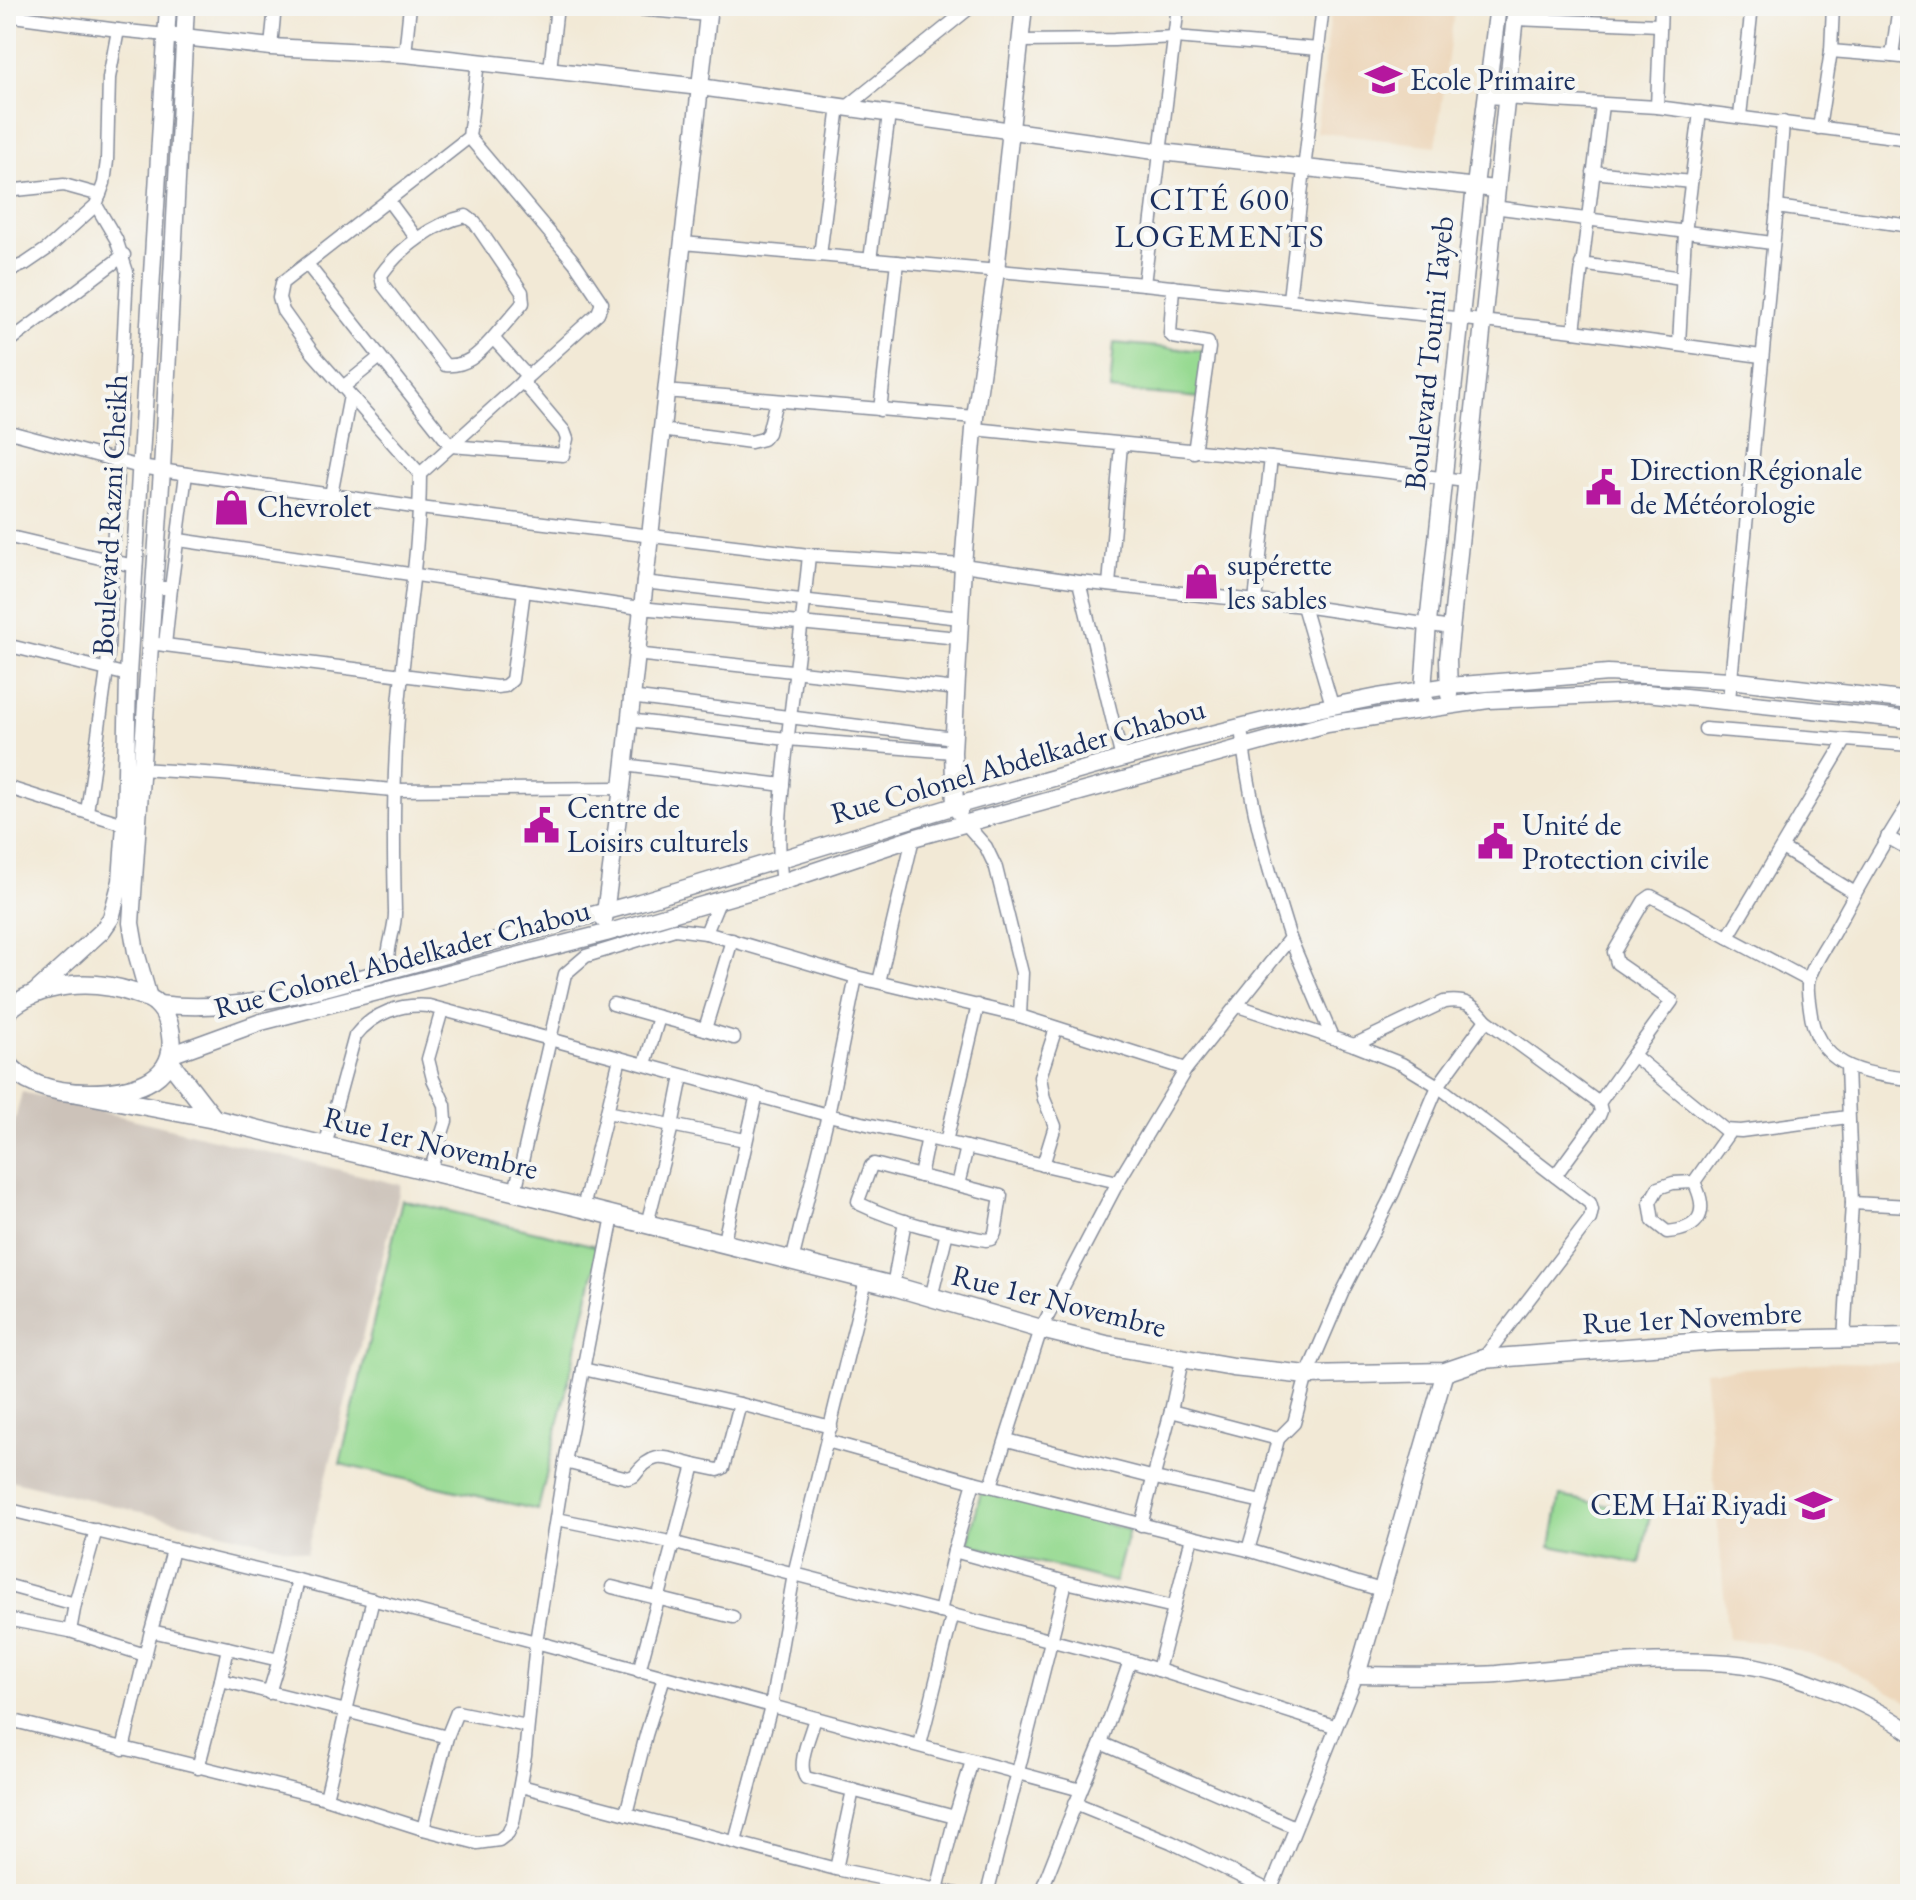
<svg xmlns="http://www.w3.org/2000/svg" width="1916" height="1900" font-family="'EB Garamond',serif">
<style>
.built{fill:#edd7bb}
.industrial{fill:#ccc2b9}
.green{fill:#97da92;stroke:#598478;stroke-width:2}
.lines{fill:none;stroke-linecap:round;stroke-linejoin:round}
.street-casing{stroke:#868c9a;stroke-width:15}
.secondary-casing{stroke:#868c9a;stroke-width:19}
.primary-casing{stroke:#868c9a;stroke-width:21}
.street{stroke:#fff;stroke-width:12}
.secondary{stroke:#fff;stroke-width:16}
.primary{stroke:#fff;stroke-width:18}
.labels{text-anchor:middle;stroke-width:8;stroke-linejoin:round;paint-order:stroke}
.poi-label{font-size:30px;fill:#1b2f5e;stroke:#f6f6f2;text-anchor:start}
.street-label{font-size:30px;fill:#1b2f5e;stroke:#f6f6f2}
.neighbourhood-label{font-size:32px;letter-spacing:2px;fill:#1b2f5e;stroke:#f6f6f2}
</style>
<rect width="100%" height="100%" fill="#f6f6f2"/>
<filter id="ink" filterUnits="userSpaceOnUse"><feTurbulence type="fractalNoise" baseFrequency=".0125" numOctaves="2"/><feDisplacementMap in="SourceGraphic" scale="16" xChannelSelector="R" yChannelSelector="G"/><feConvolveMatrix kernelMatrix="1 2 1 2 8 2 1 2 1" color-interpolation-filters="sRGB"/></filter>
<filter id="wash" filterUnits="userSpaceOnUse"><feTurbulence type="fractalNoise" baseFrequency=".006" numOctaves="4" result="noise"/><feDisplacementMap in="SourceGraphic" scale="32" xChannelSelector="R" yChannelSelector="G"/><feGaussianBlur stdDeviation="1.8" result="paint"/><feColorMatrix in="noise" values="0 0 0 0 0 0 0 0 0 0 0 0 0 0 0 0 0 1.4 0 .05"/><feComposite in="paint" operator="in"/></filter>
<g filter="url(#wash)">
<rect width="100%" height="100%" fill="#f2e9d6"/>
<g class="built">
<polygon points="1332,6 1455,6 1436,146 1316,132"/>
<polygon points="1834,1362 1910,1363 1910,1703 1837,1663 1769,1643 1728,1639 1704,1371"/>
</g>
<polygon class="industrial" points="22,1092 401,1185 307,1553 6,1479 6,1155"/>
<g class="green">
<polygon points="1114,343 1203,351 1199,398 1110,390"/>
<polygon points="402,1200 600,1247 538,1510 340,1464"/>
<polygon points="981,1491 1129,1530 1115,1582 968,1544"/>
<polygon points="1560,1496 1650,1514 1640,1564 1551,1546"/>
</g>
</g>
<g filter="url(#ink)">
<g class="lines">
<defs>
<g id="street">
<polyline points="601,6 708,15"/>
<polyline points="6,15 118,30"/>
<polyline points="1514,19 1659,25"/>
<polyline points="1021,41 1114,40 1175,37 1319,49"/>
<polyline points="271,47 275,6"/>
<polyline points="1831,51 1892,56 1899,6"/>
<polyline points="405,54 410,6"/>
<polyline points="1892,56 1910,58"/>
<polyline points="550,70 557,6"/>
<polyline points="1486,97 1657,107 1910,139"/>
<polyline points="847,107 972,6"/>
<polyline points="1657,107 1661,6"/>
<polyline points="1740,116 1752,6"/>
<polyline points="1819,128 1831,51 1833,6"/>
<polyline points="1593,172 1691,182"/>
<polyline points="6,191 64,185 100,195"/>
<polyline points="388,200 417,239"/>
<polyline points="1493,207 1772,243"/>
<polyline points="1777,207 1910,226"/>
<polyline points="683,243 1144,284 1574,331 1602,105"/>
<polyline points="820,255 839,106"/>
<polyline points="870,260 889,114"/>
<polyline points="307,264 451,446 563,455 567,439 564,431 522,381"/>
<polyline points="1581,264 1682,278"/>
<polyline points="6,272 25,264 47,249 96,205 104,183 107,161 109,78 118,30 166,35"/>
<polyline points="1144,284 1178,6"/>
<polyline points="1173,287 1170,334 1173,337 1208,343 1209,348 1194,452"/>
<polyline points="1289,299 1323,6"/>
<polyline points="1574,331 1761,356"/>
<path d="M 493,338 C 479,353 468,367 445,365 L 383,285 L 381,275 C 400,248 434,223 466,216 L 475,223 L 522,292 L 523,303 L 493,338 L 527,376"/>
<polyline points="6,344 124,255"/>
<polyline points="1679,344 1685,233 1700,112"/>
<polyline points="343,387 380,357"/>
<polyline points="665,391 975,417"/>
<polyline points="880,410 897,262"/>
<polyline points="974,429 1271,458 1466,481"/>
<polyline points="661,430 751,442 763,439 768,433 776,401"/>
<polyline points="6,431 140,467 420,508 809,555 963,565 1079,582 1303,606 1451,628"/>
<polyline points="420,474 598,313 602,303 575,263 469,137"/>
<polyline points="331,495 350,396"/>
<polyline points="6,536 134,566"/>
<polyline points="179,540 640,608 959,638"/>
<polyline points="643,582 960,618"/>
<polyline points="1079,582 1122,759"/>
<polyline points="1109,585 1121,445"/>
<polyline points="153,588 171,588 186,474"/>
<polyline points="1255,601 1271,458"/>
<polyline points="1303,606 1332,705"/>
<polyline points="149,643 497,687 505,686 512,680 524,591"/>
<polyline points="6,645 128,675"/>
<polyline points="165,645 171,588"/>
<polyline points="635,654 957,689"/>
<polyline points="630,697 954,738"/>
<polyline points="1729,700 1777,207 1783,122"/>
<polyline points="628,720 787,739 953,752"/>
<polyline points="1705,729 1910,745"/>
<polyline points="624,765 783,785"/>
<polyline points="140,769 221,774 393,790 622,788"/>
<polyline points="6,787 130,826"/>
<path d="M 1910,802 C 1883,843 1859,886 1835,930 C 1827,945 1814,962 1809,979 C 1806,987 1809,1000 1810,1009 C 1816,1066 1862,1074 1910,1079"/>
<polyline points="87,812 107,670 127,272 116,239 96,205"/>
<polyline points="966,824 986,847 996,868 1022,973 1020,1016 1186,1069"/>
<polyline points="1887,837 1910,850"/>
<polyline points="1782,848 1855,893"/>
<path d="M 782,882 C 777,849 780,816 783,783 C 790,707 802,631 809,555"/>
<polyline points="720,899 706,933 856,977 1020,1016"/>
<polyline points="1728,937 1845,741"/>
<polyline points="1290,938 1332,1037"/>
<path d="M 391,970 C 383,951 396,932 395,911 C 393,831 393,755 402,674 C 409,607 420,542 420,474 L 313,353 L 283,311 L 279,298 L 282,283 L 469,137 L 478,62"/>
<polyline points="1808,980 1651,896 1644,901 1614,952 1617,963 1672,1001 1633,1055 1725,1130 1741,1131 1848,1117"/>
<polyline points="879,982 913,838"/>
<polyline points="613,1004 659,1017"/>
<polyline points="1238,1006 1354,1045 1402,1064 1438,1086 1590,1203 1592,1210 1590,1219 1483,1359"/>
<polyline points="705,1029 734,1038"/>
<path d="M 1354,1045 L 1444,1002 C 1464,999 1474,1004 1486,1020"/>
<polyline points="620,1058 607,1112 745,1140"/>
<polyline points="645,1064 659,1017 705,1029 732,940"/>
<polyline points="1599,1103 1633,1055"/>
<path d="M 928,1137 L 920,1176 L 874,1164 L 871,1166 L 858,1201 L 860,1204 C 899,1223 943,1232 986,1240 L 991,1239 L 995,1233 L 1001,1196 L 958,1185 L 967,1147"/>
<polyline points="946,1142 978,1005"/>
<path d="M 325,1146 L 355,1036 C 373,1013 401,1003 429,1006 L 828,1115 L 1118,1182"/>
<polyline points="1043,1165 1055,1126 1044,1099 1040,1077 1056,1028"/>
<polyline points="430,1171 446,1121 445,1105 433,1079 428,1059 442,1010"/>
<polyline points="920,1176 958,1185"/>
<path d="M 1694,1182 C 1709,1212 1701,1229 1667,1232 L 1653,1221 L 1650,1202 L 1658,1188 L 1673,1183 L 1694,1182 L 1730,1131"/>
<polyline points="515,1192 565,974 586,956 675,929 706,933"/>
<polyline points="1852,1203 1910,1206"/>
<polyline points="583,1208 607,1112"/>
<polyline points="647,1224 672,1126 682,1076"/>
<polyline points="723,1245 757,1094"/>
<polyline points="792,1261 828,1115 856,977"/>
<polyline points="893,1286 905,1221"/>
<polyline points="931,1298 947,1232"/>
<polyline points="1844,1340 1852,1203 1847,1066"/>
<polyline points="583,1369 740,1404 831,1427"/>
<polyline points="1278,1439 1294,1423 1307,1375 1343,1291 1393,1193 1438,1086 1486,1020 1599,1103 1601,1111 1599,1116 1555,1176"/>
<polyline points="1007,1440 1155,1478 1262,1502 1278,1439 1171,1411"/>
<polyline points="827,1441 974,1482"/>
<path d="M 565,1462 L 628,1478 L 634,1476 C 654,1449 665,1458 694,1465"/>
<path d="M 991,1486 L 1041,1329 L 1118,1182 L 1186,1069 L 1290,938 C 1268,869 1248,799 1241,727"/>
<polyline points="6,1509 298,1580 536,1642 565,1462 613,1216"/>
<polyline points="557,1519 675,1543 1130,1661 1334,1726"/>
<polyline points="1141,1525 1171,1411 1182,1360"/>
<polyline points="1192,1537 1248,1550 1262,1502"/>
<polyline points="173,1550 151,1631 228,1648"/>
<polyline points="1248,1550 1381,1590"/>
<polyline points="6,1585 75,1604 70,1631"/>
<polyline points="612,1587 733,1617"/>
<polyline points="75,1604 96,1530"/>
<polyline points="940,1612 954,1551"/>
<polyline points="6,1619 70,1631 145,1655"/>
<polyline points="279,1660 298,1580"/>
<polyline points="1158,1670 1192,1537 974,1482 954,1551 1066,1582 1174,1607"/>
<polyline points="639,1671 694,1465 718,1470 723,1468 740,1404"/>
<polyline points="269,1693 279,1660 228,1648 221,1680 346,1711 373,1599"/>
<path d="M 815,1718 C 811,1734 796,1764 806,1778 L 955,1817 L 972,1761"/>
<polyline points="6,1719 326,1798 423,1829 477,1843 499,1840 508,1833 513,1823 525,1756 536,1642 1081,1790 1040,1894"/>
<polyline points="1101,1743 1295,1827"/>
<polyline points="920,1745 952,1617"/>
<polyline points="123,1749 151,1631"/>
<polyline points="198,1768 221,1680"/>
<polyline points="521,1786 836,1869 957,1894"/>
<polyline points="1081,1790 1101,1743 1130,1661"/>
<polyline points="326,1798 346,1711 447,1737"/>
<polyline points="1075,1803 1171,1842 1270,1891"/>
<polyline points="626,1814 646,1735 664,1677"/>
<polyline points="423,1829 447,1737 457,1712 527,1726"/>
<polyline points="735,1842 771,1706 794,1574 866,1280"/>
<polyline points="836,1869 853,1790"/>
<polyline points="937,1890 955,1817"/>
<polyline points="987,1894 1066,1582"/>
<polyline points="1269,1894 1357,1675"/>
</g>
<g id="secondary">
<polyline points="166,35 271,47 405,54 700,87 1162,152 1495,189"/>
<polyline points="1449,695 1448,659 1516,6"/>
<polyline points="1425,700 1423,690 1428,623 1475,186 1498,6"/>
<polyline points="959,812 955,806 953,752 963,565 975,417 996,271 1024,6"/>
<polyline points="604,920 622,788 709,6"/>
<polyline points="34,993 102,931 111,918 121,881 125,824 128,675 168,6"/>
<polyline points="149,998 136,952 131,923 162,470 186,6"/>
<path d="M 158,1004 C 216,1011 271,1001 328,987 L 640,902 L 955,806 L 1184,741 L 1292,714 L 1378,697 L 1449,686 L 1608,673 L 1730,680 L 1910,701"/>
<polyline points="173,1054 261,1022 606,933 782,882 913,838 1327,724 1488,700 1646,693 1910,720"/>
<polyline points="6,1063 10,1075 6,1091"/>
<path d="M 1445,1372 L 1357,1675 C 1403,1676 1450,1677 1497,1674 C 1573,1667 1652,1657 1729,1663 C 1783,1667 1866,1700 1910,1732"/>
</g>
<g id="primary">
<path d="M 6,1012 C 39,981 93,979 134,993 C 142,996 150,997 156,1003 C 165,1011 170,1024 171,1036 C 178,1084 126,1093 89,1093 C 59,1093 24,1087 6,1061"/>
<polyline points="170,1062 214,1119"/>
<polyline points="78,1093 214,1119 583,1208 893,1286 1041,1329 1106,1345 1233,1367 1307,1375 1445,1372 1483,1359 1718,1341 1910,1337"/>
</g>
</defs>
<use href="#street" class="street-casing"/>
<use href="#secondary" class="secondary-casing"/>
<use href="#primary" class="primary-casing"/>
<use href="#street" class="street"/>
<use href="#secondary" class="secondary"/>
<use href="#primary" class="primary"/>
</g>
</g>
<defs>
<symbol id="school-bare" viewBox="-9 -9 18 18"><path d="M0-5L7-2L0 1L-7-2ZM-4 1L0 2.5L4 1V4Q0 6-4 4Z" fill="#b5179e" stroke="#f6f6f2" stroke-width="2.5" paint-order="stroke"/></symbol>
<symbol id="civic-bare" viewBox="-9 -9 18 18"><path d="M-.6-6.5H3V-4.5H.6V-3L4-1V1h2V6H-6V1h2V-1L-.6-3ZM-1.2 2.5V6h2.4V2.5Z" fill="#b5179e" stroke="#f6f6f2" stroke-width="2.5" paint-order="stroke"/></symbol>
<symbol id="shop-bare" viewBox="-9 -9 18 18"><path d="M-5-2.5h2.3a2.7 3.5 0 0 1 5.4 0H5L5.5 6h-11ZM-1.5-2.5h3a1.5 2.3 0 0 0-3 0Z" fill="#b5179e" stroke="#f6f6f2" stroke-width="2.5" paint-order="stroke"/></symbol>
</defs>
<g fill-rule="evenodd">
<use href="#school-bare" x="1358" y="54" width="51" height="51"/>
<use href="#civic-bare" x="1578" y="462" width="51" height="51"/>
<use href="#shop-bare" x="206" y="482" width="51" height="51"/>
<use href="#shop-bare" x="1176" y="556" width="51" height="51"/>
<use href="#civic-bare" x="516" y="800" width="51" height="51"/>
<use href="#civic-bare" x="1470" y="816" width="51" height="51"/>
<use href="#school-bare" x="1788" y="1480" width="51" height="51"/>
</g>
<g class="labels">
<g class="poi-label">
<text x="1410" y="90">Ecole Primaire</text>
<text x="1630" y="480">Direction Régionale<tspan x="1630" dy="34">de Météorologie</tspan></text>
<text x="257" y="517">Chevrolet</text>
<text x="1227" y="575">supérette<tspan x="1227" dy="34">les sables</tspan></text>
<text x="567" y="818">Centre de<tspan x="567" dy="34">Loisirs culturels</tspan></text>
<text x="1522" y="835">Unité de<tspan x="1522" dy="34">Protection civile</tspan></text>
<text x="1787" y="1515" text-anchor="end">CEM Haï Riyadi</text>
</g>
<g class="street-label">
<text transform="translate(1429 353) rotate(-84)" y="10">Boulevard Toumi Tayeb</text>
<text transform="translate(110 515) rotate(-87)" y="10">Boulevard Razni Cheikh</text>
<text transform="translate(1018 761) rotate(-16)" y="10">Rue Colonel Abdelkader Chabou</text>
<text transform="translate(402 959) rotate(-15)" y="10">Rue Colonel Abdelkader Chabou</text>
<text transform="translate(431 1143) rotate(14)" y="10">Rue 1er Novembre</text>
<text transform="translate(1059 1301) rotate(14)" y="10">Rue 1er Novembre</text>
<text transform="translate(1692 1318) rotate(-3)" y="10">Rue 1er Novembre</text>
</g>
<g class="neighbourhood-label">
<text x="1220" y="210">CITÉ 600<tspan x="1220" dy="37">LOGEMENTS</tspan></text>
</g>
</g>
<rect width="1916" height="1900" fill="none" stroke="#f6f6f2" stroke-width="32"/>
</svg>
